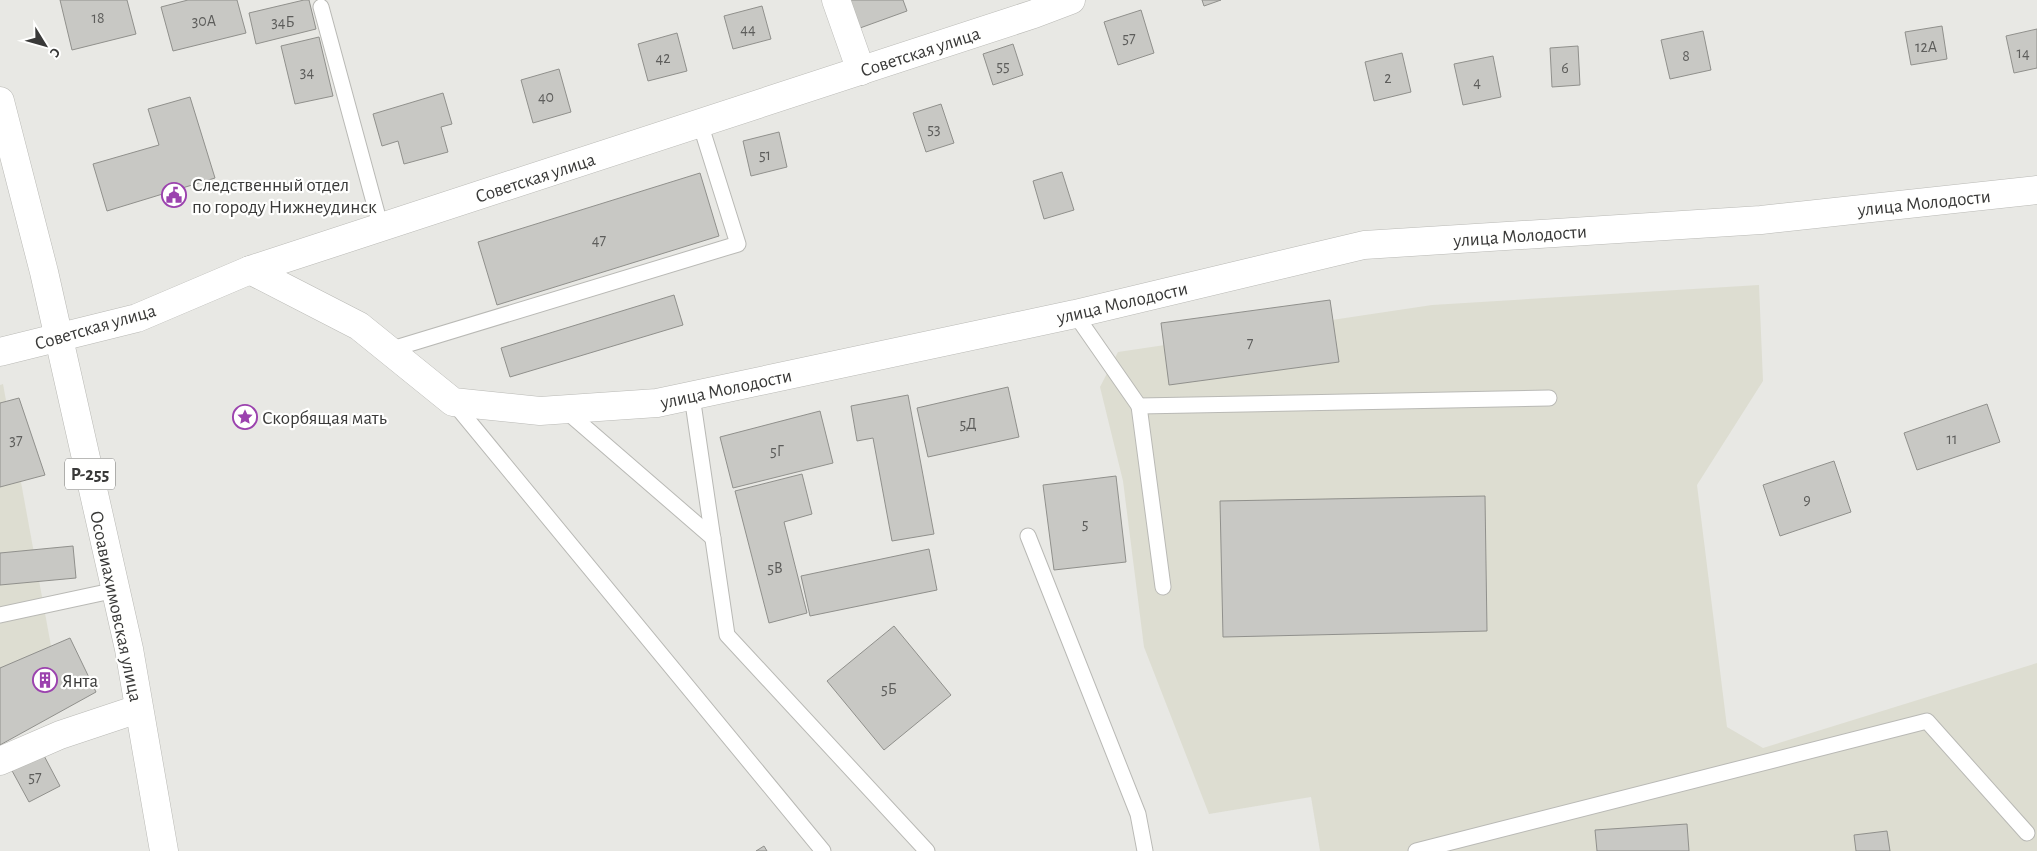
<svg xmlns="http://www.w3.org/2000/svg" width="2037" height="851" font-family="'Alegreya Sans',sans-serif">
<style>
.built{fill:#ddddd1}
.building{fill:#c8c8c4;stroke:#90908c}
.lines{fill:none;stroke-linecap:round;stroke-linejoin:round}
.service-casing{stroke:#b9b9b5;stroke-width:17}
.minor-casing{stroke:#b9b9b5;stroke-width:29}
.trunk-casing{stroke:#b9b9b5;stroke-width:29}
.service{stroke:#fff;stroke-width:15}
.minor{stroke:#fff;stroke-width:28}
.trunk{stroke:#fff;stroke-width:28}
.labels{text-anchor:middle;stroke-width:4.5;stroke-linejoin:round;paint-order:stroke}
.number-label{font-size:16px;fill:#5d5d5b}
.shield{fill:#fffffe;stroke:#747473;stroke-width:1}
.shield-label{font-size:18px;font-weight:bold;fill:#393938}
.street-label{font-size:19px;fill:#393938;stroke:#fffffe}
.poi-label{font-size:19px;fill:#393938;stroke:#fffffe;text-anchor:start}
</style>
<rect width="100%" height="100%" fill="#e8e8e4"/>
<g class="built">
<polygon points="1759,285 1763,381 1697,485 1727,727 1763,748 2037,663 2037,851 1320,851 1311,797 1209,814 1144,647 1123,481 1100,387 1118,352 1432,305"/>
<polygon points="3,384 60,695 0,720 0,385"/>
</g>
<g class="building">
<polygon points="60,0 127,0 136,34 72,50"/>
<polygon points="188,0 237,0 246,33 173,51 161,7"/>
<polygon points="304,0 309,0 316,29 256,44 249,13"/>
<polygon points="850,0 903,0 907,11 860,28"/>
<polygon points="1202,0 1221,0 1204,6"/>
<polygon points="762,6 771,39 733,49 724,16"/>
<polygon points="1141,10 1154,53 1118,65 1104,22"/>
<polygon points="1942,26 1947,59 1911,65 1905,32"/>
<polygon points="2037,29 2037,68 2014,73 2006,36"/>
<polygon points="1703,31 1711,70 1670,79 1661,40"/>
<polygon points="677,33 687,71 648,81 638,44"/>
<polygon points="319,37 333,96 295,104 281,46"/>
<polygon points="1013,44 1023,75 993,85 983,54"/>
<polygon points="1578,46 1580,85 1552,87 1550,48"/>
<polygon points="1402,53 1411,92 1374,101 1365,62"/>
<polygon points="1493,56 1501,97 1463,105 1454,64"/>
<polygon points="559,69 571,112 533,123 521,80"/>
<polygon points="443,93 452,124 441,127 448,152 404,164 398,141 382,146 373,114"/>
<polygon points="190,97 215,178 107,211 93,164 159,145 148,109"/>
<polygon points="941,104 954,143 926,152 913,113"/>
<polygon points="779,132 787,167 751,176 743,141"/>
<polygon points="1062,172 1074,210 1044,219 1033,181"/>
<polygon points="700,173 719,236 497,305 478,242"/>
<polygon points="674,295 683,325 510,377 501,348"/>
<polygon points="1330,300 1339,362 1169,385 1161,323"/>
<polygon points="1008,387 1019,437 928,457 917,408"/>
<polygon points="908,395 934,534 892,541 873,438 857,441 851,406"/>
<polygon points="19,398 45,475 0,487 0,403"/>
<polygon points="1987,404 2000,442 1917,470 1904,433"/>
<polygon points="820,411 833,463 733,488 720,437"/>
<polygon points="1834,461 1851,512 1780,536 1763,485"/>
<polygon points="802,474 812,514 784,522 807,613 769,623 735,491"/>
<polygon points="1116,476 1126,562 1054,570 1043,485"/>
<polygon points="1485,496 1487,631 1223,637 1220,501"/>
<polygon points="73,546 76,578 0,585 0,553"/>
<polygon points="929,549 937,590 810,616 801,576"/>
<polygon points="894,626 951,695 884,750 827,681"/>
<polygon points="70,638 96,692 0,745 0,668"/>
<polygon points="41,750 60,786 29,802 10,767"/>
<polygon points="1687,824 1689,851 1597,851 1595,830"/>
<polygon points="1887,831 1890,851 1856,851 1854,835"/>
<polygon points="764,846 767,851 756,851"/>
</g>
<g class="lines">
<defs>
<g id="service">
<polyline points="321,7 381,228"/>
<polyline points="1075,314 1139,406 1549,398"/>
<polyline points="389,350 738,244 700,123"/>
<polyline points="692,396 727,635 927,851"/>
<polyline points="453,402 823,851"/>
<polyline points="1139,406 1163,587"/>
<polyline points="565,410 713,538"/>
<polyline points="1028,536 1138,814 1145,851"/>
<polyline points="0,615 116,590"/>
<polyline points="1416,851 1927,721 2027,833"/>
</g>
<g id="minor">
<polyline points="836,0 861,71"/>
<polyline points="250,270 359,326 453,402 540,411 657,403 1075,314 1364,245 1761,220 2037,190"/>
<polyline points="0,352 137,318 250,270 1034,14 1071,0"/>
<polyline points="0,761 60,735 138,709"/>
</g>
<polyline id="trunk" points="0,101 44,272 129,649 164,851"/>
</defs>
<use href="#service" class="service-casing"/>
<use href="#minor" class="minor-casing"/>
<use href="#trunk" class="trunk-casing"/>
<use href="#service" class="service"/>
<use href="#minor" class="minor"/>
<use href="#trunk" class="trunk"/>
</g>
<defs>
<symbol id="civic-ring" viewBox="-11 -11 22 22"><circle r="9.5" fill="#fffffe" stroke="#9b42ae" stroke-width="1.5"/><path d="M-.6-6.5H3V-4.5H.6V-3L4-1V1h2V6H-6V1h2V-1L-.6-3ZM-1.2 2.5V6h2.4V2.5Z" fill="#9b42ae"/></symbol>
<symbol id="sight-ring" viewBox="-11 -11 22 22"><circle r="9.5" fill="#fffffe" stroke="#9b42ae" stroke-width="1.5"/><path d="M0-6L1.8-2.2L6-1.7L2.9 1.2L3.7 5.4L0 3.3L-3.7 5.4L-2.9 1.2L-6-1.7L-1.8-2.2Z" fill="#9b42ae"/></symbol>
<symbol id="building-ring" viewBox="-11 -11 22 22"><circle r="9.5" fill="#fffffe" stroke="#9b42ae" stroke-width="1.5"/><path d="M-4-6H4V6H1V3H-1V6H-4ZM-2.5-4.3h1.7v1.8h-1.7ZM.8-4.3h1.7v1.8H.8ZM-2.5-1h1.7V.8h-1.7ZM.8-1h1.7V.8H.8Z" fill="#9b42ae"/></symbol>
</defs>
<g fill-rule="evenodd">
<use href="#civic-ring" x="160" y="181" width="28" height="28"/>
<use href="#sight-ring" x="231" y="403" width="28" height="28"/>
<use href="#building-ring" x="31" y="666" width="28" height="28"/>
</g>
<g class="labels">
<g class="number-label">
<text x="98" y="23">18</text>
<text x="204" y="26">30А</text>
<text x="283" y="27">34Б</text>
<text x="748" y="34">44</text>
<text x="1129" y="43">57</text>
<text x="1926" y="52">12А</text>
<text x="2023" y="58">14</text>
<text x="1686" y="61">8</text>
<text x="663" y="63">42</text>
<text x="1003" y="71">55</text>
<text x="1565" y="73">6</text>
<text x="307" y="77">34</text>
<text x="1388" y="83">2</text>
<text x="1477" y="87">4</text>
<text x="546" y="102">40</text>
<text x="934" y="134">53</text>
<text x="765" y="160">51</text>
<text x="599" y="245">47</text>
<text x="1250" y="348">7</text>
<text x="968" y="429">5Д</text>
<text x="1952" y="444">11</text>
<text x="16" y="445">37</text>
<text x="777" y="456">5Г</text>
<text x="1807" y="505">9</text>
<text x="1085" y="529">5</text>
<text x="775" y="573">5В</text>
<text x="889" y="694">5Б</text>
<text x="35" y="782">57</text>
</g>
<rect class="shield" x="65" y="458.5" width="50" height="31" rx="4"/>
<g class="shield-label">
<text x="90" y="480">Р-255</text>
</g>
<g class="street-label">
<text transform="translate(920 51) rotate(-18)" y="7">Советская улица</text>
<text transform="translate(535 177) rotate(-18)" y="7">Советская улица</text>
<text transform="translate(1924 202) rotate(-6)" y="7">улица Молодости</text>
<text transform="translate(1520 235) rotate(-4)" y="7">улица Молодости</text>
<text transform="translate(1122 302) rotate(-13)" y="7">улица Молодости</text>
<text transform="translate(95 326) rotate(-16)" y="7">Советская улица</text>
<text transform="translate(726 388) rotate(-12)" y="7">улица Молодости</text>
<text transform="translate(117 606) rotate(78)" y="7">Осоавиахимовская улица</text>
</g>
<g class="poi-label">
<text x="192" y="191">Следственный отдел<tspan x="192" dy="22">по городу Нижнеудинск</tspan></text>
<text x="262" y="424">Скорбящая мать</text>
<text x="62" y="687">Янта</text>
</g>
</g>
<g transform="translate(45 45) rotate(127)" stroke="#fffffe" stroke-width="4" paint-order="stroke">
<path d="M0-4L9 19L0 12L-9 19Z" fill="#393938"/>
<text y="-8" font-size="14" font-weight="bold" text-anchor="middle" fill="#393938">С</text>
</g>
</svg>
